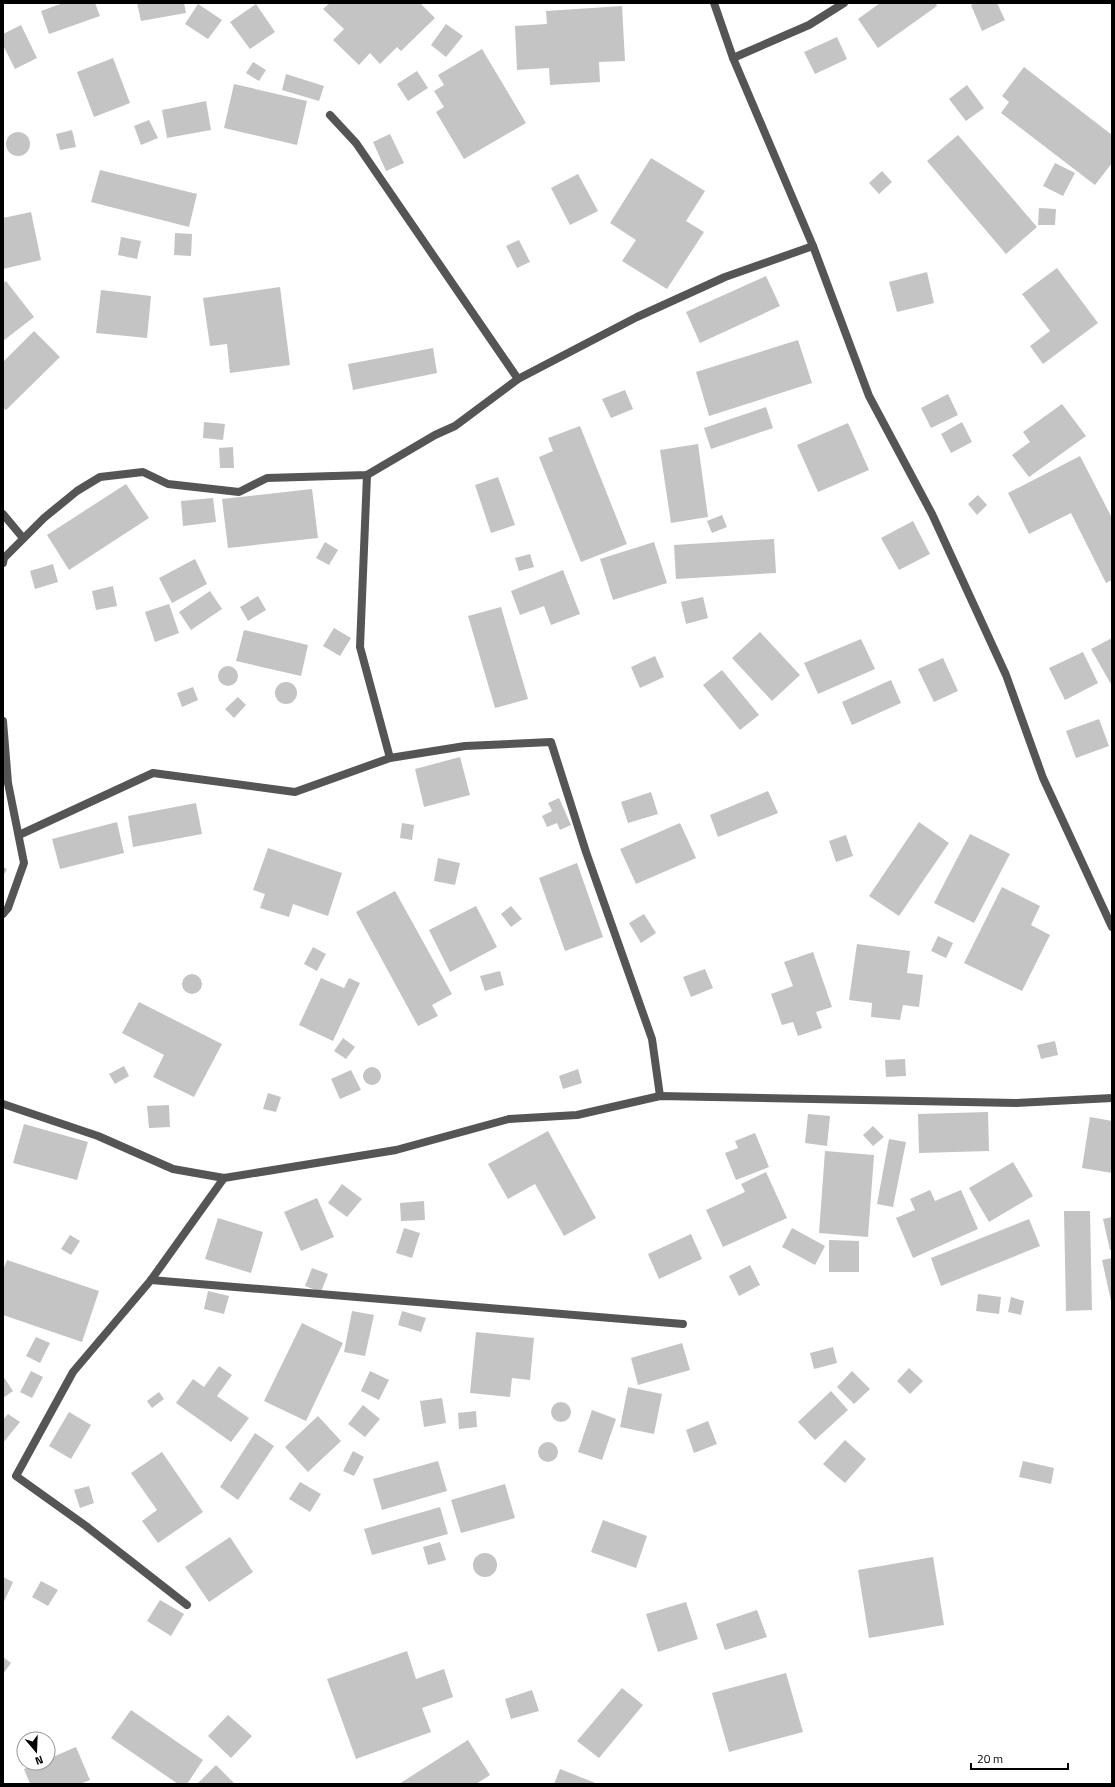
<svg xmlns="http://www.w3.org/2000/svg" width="1115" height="1787" font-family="'Titillium Web',sans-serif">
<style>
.building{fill:#c4c4c4}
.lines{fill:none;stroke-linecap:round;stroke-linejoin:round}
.minor{stroke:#555;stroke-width:8}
</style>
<rect width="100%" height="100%" fill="#fff"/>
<g class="building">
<polygon points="63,3 95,3 100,16 49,34 41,11"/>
<polygon points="137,3 184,3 186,13 141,21"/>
<polygon points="330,3 420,3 435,18 401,51 397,47 380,64 370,53 359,65 333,40 344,29 323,9"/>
<polygon points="880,3 936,3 937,6 878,48 858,19"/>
<polygon points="976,3 997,3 1005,20 982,31 971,5"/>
<polygon points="198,4 222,20 208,39 185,24"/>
<polygon points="256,4 275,32 250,49 230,22"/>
<polygon points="622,6 625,61 599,62 600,82 550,85 549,68 517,70 515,26 547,24 546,11"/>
<polygon points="446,24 463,36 446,57 431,45"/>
<polygon points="21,25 37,58 15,69 3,45 3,34"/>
<polygon points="837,37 847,59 815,74 804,52"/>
<polygon points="482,49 526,123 464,159 436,112 444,107 434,91 444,85 438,75"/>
<polygon points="113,58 130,103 94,117 77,72"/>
<polygon points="253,62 266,70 259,81 246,73"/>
<polygon points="1024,67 1112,135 1112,163 1095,185 1001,113 1009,102 1002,96"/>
<polygon points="417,71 428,88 408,101 397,84"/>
<polygon points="286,74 324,86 319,101 282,90"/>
<polygon points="234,84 307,101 297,145 224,128"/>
<polygon points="967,85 984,108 966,121 949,99"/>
<polygon points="206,101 211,130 167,138 162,110"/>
<polygon points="149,120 158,138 141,145 134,126"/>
<polygon points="72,130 76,147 60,150 56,134"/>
<circle cx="18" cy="144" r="12"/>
<polygon points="390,134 404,163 386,171 373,142"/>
<polygon points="958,135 1037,227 1006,254 927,161"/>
<polygon points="651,158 705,191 686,221 704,232 667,289 622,261 636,240 610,223"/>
<polygon points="1055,163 1075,173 1063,196 1043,186"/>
<polygon points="100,170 197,194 189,227 91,202"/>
<polygon points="882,171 892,182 879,194 869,183"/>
<polygon points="578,174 598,211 570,225 551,188"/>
<polygon points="1039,208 1056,209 1055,225 1038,225"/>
<polygon points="31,212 41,260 3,269 3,218"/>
<polygon points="175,233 192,234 191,256 174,255"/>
<polygon points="121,237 141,241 137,259 118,255"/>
<polygon points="519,240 530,262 517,268 506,246"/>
<polygon points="1057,268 1098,323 1043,364 1030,346 1050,331 1022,294"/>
<polygon points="927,272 934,303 897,312 889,282"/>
<polygon points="766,276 780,306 700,343 686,312"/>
<polygon points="6,281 34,317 3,341 3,283"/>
<polygon points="280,287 290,365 230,373 227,344 210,346 203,298"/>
<polygon points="101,290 151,296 147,338 96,333"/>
<polygon points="34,331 60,357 6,410 3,408 3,362"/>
<polygon points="798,340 812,383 709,416 696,372"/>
<polygon points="433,348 437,373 353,390 348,364"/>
<polygon points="625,390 633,409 611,418 602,399"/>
<polygon points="948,394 958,415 931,428 921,408"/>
<polygon points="1062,404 1086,436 1029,477 1012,455 1030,442 1023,432"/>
<polygon points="766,407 773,428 711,449 704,428"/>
<polygon points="204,422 225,424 223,440 203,438"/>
<polygon points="962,422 972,442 951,453 941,434"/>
<polygon points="848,423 869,470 818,492 797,445"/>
<polygon points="580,426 627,544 581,562 539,457 553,451 548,438"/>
<polygon points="698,444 708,517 671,523 660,450"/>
<polygon points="233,447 234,468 220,468 219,448"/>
<polygon points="1080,456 1112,518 1112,580 1106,583 1071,513 1029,534 1008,493"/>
<polygon points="498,477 515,525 491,533 475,485"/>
<polygon points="126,484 149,518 69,570 47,535"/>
<polygon points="312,489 318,538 228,548 222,499"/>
<polygon points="978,495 987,505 977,515 968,504"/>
<polygon points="213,498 216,522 183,526 181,501"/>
<polygon points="722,515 727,527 712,533 707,521"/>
<polygon points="913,521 930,554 899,570 881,538"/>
<polygon points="774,539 776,573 676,579 674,545"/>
<polygon points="325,542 338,550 329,565 316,558"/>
<polygon points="654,542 667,583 613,600 600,559"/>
<polygon points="530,554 534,567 519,571 515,558"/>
<polygon points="195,559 207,584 172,603 159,578"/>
<polygon points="53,564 58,582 35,589 30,571"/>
<polygon points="563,570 580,614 551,625 544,606 520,615 511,591"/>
<polygon points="113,586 117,606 96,610 92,591"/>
<polygon points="210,591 222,609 191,630 179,612"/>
<polygon points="258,596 266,610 248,621 240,607"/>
<polygon points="703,597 708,618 686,624 681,602"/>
<polygon points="169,604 179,633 155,642 145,612"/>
<polygon points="501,607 528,699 495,708 468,616"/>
<polygon points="334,628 351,638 340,656 323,646"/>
<polygon points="244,630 308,645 301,676 236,661"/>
<polygon points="760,632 800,675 772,701 732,658"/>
<polygon points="1112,638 1112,686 1091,649"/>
<polygon points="861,639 875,669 818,694 804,663"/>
<polygon points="1083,652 1098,683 1065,700 1049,668"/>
<polygon points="655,656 664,677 640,688 631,667"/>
<polygon points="943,658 958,691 934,702 918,669"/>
<circle cx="228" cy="676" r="10"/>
<polygon points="722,670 759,715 740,730 703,685"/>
<polygon points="891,680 901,703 852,725 842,702"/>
<circle cx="286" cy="693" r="11"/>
<polygon points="193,687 198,700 182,707 177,693"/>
<polygon points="238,697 246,705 234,718 225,709"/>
<polygon points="1099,719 1109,746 1076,758 1066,731"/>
<polygon points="460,757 470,795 424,807 415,769"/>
<polygon points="768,791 778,813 718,837 710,815"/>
<polygon points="651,792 658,814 628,823 621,802"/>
<polygon points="559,798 571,825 560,830 557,823 547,827 542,816 552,811 548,803"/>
<polygon points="196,803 202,834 133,847 128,816"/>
<polygon points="117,822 124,853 60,869 52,839"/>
<polygon points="919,822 949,843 899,916 869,896"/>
<polygon points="402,823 414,825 412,840 400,838"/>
<polygon points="680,823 696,858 636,884 620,849"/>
<polygon points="970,834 1010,854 974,923 934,903"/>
<polygon points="846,835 853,856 836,862 829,841"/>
<polygon points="268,848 342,873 328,916 293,904 289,917 260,908 265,894 253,890"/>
<polygon points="438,858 460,863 455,885 434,881"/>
<polygon points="577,863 603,937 565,951 539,878"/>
<polygon points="3,867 7,869 3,876"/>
<polygon points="1002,887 1040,906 1031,925 1050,935 1022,991 964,963"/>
<polygon points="395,891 452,994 432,1005 438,1016 418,1026 356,912"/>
<polygon points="476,906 497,947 450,972 429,930"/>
<polygon points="511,906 522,919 511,927 501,914"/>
<polygon points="644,914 656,933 641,943 629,923"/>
<polygon points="938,936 953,943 946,958 931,951"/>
<polygon points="857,944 910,951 907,973 923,975 919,1007 903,1005 900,1020 871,1017 872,1003 849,1000"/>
<polygon points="313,947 326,954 317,971 304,964"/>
<polygon points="813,952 832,1007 816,1012 822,1028 798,1036 793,1022 782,1025 771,994 793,986 784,962"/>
<polygon points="705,969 713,988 691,997 683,977"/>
<polygon points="500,971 504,985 485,991 480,976"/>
<circle cx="192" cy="984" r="10"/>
<polygon points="321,978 344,988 349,978 360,983 333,1041 299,1025"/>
<polygon points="139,1002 222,1044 194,1097 153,1077 164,1055 122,1033"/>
<polygon points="343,1038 355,1047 346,1059 334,1051"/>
<polygon points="1055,1041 1058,1055 1041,1059 1037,1045"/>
<polygon points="905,1059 906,1076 886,1077 885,1060"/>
<polygon points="124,1066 129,1076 115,1084 109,1074"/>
<circle cx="372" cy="1076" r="9"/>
<polygon points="578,1069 582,1083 563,1089 559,1076"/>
<polygon points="351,1070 361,1090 340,1099 331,1079"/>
<polygon points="268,1093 281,1097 276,1112 263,1109"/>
<polygon points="169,1105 170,1127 149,1128 147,1106"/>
<polygon points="988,1112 989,1151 919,1153 918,1114"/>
<polygon points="808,1114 830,1116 827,1146 805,1143"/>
<polygon points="1090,1117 1112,1121 1112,1173 1082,1168"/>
<polygon points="24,1124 88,1142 77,1180 13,1163"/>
<polygon points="873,1126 884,1137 873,1146 863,1135"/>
<polygon points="548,1131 596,1218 564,1236 535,1184 508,1199 488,1164"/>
<polygon points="755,1133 769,1167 736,1180 725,1153 738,1148 735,1141"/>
<polygon points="889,1139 906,1142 893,1207 877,1204"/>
<polygon points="825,1151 874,1155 868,1237 819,1233"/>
<polygon points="1013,1162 1033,1196 989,1222 969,1188"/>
<polygon points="766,1172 787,1218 723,1247 706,1210 745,1192 741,1184"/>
<polygon points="342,1184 362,1199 347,1217 328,1203"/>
<polygon points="930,1190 935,1201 961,1190 978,1229 913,1258 896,1218 915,1210 910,1199"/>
<polygon points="317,1198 334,1237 301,1251 284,1212"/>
<polygon points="424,1201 425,1220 401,1221 400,1203"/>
<polygon points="1064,1211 1090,1211 1092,1310 1066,1311"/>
<polygon points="1112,1217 1112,1250 1110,1250 1103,1219"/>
<polygon points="218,1218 263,1232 251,1273 205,1259"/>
<polygon points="1029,1219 1040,1246 941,1286 931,1258"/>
<polygon points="404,1228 420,1233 412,1258 396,1253"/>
<polygon points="792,1228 825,1246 815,1265 782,1247"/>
<polygon points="691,1234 702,1259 659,1279 648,1254"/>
<polygon points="70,1235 80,1241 71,1255 61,1249"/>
<polygon points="829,1240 859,1241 859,1272 829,1272"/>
<polygon points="1112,1258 1112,1301 1111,1301 1102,1260"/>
<polygon points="7,1260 99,1291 82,1342 3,1315 3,1270"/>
<polygon points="750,1265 760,1285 739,1296 729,1276"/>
<polygon points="312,1268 328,1274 321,1292 305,1286"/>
<polygon points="208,1291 229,1296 224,1314 204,1309"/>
<polygon points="978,1294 1001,1297 999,1314 976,1311"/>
<polygon points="1011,1297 1024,1301 1021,1315 1008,1312"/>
<polygon points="352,1311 374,1315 365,1356 344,1352"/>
<polygon points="402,1311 426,1318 421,1332 398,1325"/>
<polygon points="302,1323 343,1343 306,1421 264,1401"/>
<polygon points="476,1332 534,1338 530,1380 512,1378 510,1397 470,1393"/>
<polygon points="36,1337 50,1343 40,1363 26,1356"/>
<polygon points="682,1343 690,1370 638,1385 631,1358"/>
<polygon points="833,1347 837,1363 814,1369 810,1353"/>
<polygon points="219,1366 232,1375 217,1396 249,1418 231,1442 176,1403 193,1379 204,1387"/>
<polygon points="909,1368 923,1381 910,1394 897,1381"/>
<polygon points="31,1371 43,1377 32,1398 20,1392"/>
<polygon points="370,1371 389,1380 379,1400 361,1391"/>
<polygon points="852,1371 870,1389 854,1404 837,1387"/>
<polygon points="3,1376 13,1391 3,1398"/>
<polygon points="628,1387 662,1394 654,1434 620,1427"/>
<polygon points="831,1391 848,1410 815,1440 798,1422"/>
<polygon points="159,1392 164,1399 152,1408 147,1401"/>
<polygon points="442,1398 446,1423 424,1427 420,1401"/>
<circle cx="561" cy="1412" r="10"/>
<polygon points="363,1405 380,1419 365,1437 348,1424"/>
<polygon points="592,1410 616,1419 602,1460 578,1452"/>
<polygon points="476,1411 477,1427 459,1429 458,1413"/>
<polygon points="69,1412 91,1425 71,1459 49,1446"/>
<polygon points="8,1414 20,1422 3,1443 3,1420"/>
<polygon points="318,1416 341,1441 308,1472 285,1447"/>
<polygon points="708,1421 717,1444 694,1453 686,1430"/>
<polygon points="255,1433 274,1446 238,1500 220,1487"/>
<polygon points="845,1440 866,1459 845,1483 823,1464"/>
<circle cx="548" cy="1452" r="10"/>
<polygon points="353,1451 364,1457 354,1476 343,1471"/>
<polygon points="162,1452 203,1512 158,1543 142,1521 157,1510 131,1473"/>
<polygon points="438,1461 447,1491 382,1510 373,1479"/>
<polygon points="1023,1461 1054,1468 1051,1484 1019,1477"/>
<polygon points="300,1482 321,1494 310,1512 289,1499"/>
<polygon points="505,1484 515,1518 461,1533 451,1500"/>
<polygon points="89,1486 94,1503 80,1508 74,1490"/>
<polygon points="440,1507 448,1534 372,1555 364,1529"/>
<polygon points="603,1520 647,1536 636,1568 591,1552"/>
<polygon points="230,1537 253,1572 209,1602 185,1567"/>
<polygon points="440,1542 446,1560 428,1565 423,1547"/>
<circle cx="485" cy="1565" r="12"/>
<polygon points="933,1557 944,1625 869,1638 858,1570"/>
<polygon points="3,1577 13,1582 3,1604"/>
<polygon points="41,1581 58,1590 48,1606 32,1597"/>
<polygon points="160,1600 184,1614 171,1636 147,1621"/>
<polygon points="686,1602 698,1639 658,1652 646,1614"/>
<polygon points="757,1610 767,1637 725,1650 716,1624"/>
<polygon points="407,1651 416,1679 444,1669 453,1697 422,1708 431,1732 356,1759 327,1679"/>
<polygon points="3,1657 11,1663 3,1674"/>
<polygon points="786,1673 803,1732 729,1752 712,1693"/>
<polygon points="622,1688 643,1705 599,1758 577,1741"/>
<polygon points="532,1690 539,1711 511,1719 505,1699"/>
<polygon points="131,1710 203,1760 187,1784 178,1784 111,1738"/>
<polygon points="228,1715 252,1736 231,1758 208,1736"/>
<polygon points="468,1740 490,1775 476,1784 399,1784"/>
<polygon points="76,1747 90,1780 80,1784 30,1784 24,1769 39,1763 48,1763 48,1759"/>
<polygon points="216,1765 235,1784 197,1784"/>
<polygon points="560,1769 598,1784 554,1784"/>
</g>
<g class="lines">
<g class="minor">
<polyline points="714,3 733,58 813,246 869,396 932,514 1006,675 1043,778 1112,927"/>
<polyline points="733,58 809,25 844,3"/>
<polyline points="330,115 356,143 518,379"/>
<polyline points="367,475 360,647 390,758 465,746 551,742 586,852 652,1039 660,1096"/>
<polyline points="3,514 23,538"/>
<polyline points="3,563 4,558 44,518 77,491 100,477 143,472 168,484 239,492 267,478 367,475 435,435 455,426 518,379 637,317 725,277 813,246"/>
<polyline points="3,721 8,783 24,863 8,908 3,914"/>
<polyline points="19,835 153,773 295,792 390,758"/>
<polyline points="3,1104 98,1136 173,1169 224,1178 396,1150 509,1119 577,1115 660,1096 1016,1103 1112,1098"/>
<polyline points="151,1280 683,1324"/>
<polyline points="187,1605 86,1526 16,1476 73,1372 151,1280 224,1178"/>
</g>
</g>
<rect width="1115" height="1787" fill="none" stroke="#000000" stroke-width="8"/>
<g transform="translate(36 1751) rotate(161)"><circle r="19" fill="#ffffff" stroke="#999999"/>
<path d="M0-3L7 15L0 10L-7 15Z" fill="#000000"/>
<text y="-6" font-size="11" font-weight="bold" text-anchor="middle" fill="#000000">N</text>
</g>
<path d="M971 1763v6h97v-6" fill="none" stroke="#000000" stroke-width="2"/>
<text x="977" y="1763" font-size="12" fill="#000000" stroke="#ffffff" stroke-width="3" paint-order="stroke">20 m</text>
</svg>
